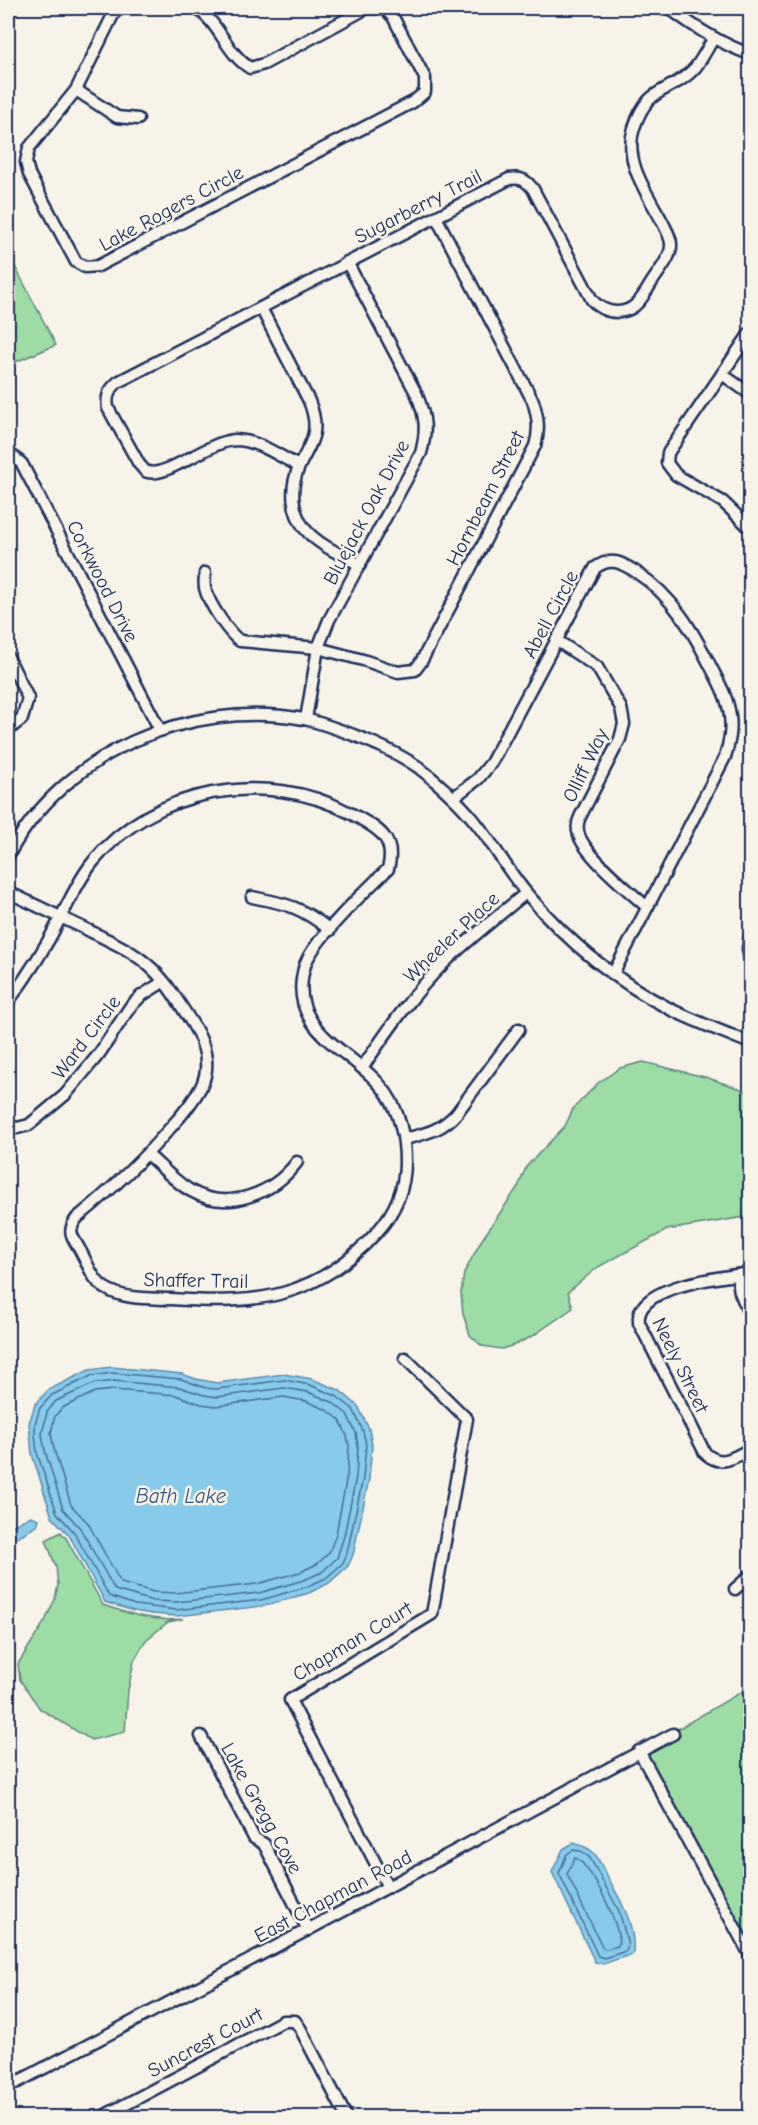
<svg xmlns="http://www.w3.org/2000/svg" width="758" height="2125" font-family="'Comic Neue',sans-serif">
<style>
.green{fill:#9ddca4;stroke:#5c8681;stroke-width:1.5}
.water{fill:#88cae9;stroke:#5c8cb1;stroke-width:1.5}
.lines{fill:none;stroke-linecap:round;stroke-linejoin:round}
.shore{stroke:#476d96;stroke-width:1.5}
.minor-casing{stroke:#1b2f5e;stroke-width:15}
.minor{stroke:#f7f3e8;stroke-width:10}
.labels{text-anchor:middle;stroke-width:5;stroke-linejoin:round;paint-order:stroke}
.street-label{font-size:20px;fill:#1b2f5e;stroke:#f7f3e8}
.water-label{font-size:21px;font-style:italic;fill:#365681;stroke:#f7f3e8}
</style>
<rect width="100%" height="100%" fill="#f7f3e8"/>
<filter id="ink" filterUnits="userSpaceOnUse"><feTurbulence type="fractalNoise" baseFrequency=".0167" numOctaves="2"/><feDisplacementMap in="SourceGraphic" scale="12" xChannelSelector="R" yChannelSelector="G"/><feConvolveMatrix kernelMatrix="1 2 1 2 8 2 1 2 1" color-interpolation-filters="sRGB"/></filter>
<g filter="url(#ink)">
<g class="green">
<polygon points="8,253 56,345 8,365"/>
<polygon points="643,1062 705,1077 750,1092 750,1216 667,1230 598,1267 568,1292 573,1308 534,1335 517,1344 502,1349 482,1346 470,1335 463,1314 461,1293 464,1273 481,1241 519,1185 526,1167 565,1126 573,1109 598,1083 620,1068"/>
<path d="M 61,1532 L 66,1538 L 103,1605 C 129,1614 155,1622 183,1619 L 168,1622 L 146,1640 L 134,1661 L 128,1690 L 125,1732 L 91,1740 L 40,1709 L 20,1680 L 18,1664 L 45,1621 L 55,1599 L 58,1585 L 56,1567 L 46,1540 Z"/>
<polygon points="750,1681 750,1943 646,1753 679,1736 676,1730 743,1691"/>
</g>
<g class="water">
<polygon points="112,1367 182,1374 196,1379 217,1383 284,1374 312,1379 339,1390 358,1406 369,1429 372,1445 369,1479 353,1555 348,1566 329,1583 309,1593 263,1606 177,1616 152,1614 134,1611 105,1602 69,1535 52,1517 32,1454 29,1423 35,1405 48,1390 89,1370"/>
<polygon points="31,1516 39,1519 37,1526 8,1542 8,1528"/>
<path d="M 573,1843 C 581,1845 588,1847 594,1853 C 599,1859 602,1867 606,1874 C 620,1899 636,1924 633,1954 L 603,1964 L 595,1962 L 552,1872 L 563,1849 Z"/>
</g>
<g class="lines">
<g class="shore">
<polygon points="112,1373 181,1379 206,1388 217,1389 284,1380 310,1385 336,1396 353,1409 363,1431 366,1445 363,1478 347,1553 343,1563 326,1578 306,1587 261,1600 176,1610 135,1605 109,1596 74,1532 57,1513 37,1453 35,1434 35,1424 40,1408 52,1395 91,1376"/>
<polygon points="113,1381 179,1387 204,1395 217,1397 284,1388 308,1392 332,1402 347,1414 356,1433 358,1446 356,1477 344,1536 337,1558 322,1572 304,1580 259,1593 176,1602 153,1601 115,1590 80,1528 63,1509 45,1451 42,1434 47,1412 56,1401 93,1384"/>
<polygon points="113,1390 176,1395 201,1404 216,1406 283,1397 306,1401 327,1410 340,1420 347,1436 349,1446 347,1476 336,1534 329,1553 317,1564 300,1572 257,1584 175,1593 154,1592 121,1583 88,1523 71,1505 54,1449 51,1433 55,1416 62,1408 95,1392"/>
<polygon points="573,1850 581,1851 590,1858 619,1911 628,1944 626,1951 604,1958 598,1956 559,1873 567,1854"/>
<path d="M 575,1858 C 590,1862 624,1931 618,1946 L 606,1949 L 603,1948 L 567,1874 Z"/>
</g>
<defs>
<g id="minor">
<polyline points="121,8 114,13 76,90 29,148 26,162 29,174 76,262 85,267 98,266 413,102 425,92 425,78 393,17 384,8"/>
<path d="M 196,8 C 219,22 226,53 250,68 L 264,64 L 367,8 L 375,8"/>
<path d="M 669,8 C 694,27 720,44 750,54"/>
<polyline points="76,90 117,117 138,119"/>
<path d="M 261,308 L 309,401 C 313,411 316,421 314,432 C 312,445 304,455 299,467 C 290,487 291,511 305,529 C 318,545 342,555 360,565"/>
<polyline points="750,333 668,453 667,463 676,475 723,502 750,528"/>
<polyline points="722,374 750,394"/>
<polyline points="8,454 14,457 22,464 160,730"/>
<path d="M 299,466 C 279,456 258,440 235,440 C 208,441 164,481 145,471 C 145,471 140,465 139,464 L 108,408 C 106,396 109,390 118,382 L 509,179 C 521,177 526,180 533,189 L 592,300 C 601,310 611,314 624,311 C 638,308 644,294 652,282 C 658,272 671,258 671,246 C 672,238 665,228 662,221 C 647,193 623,161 634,128 C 648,84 669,95 694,69 C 702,60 707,48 714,38"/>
<path d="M 205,573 C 205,578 204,584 205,588 C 208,602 228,633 240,641 L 318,648 L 363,660 L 398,672 L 415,670 L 421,662 L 535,446 C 540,430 538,417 533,401 L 436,217"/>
<path d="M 556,640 L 597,667 L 621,708 L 624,724 L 620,739 L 580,817 C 577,823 577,829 579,835 C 585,855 630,892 647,907"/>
<polyline points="8,657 28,698 22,719 8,730"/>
<path d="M 306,719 L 318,648 L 329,620 L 421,453 C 427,430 426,418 417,395 L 347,262"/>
<path d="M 454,797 L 478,779 L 491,763 L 595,568 C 611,556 622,563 636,572 C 673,596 693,631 712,669 C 720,684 728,699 730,716 C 732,731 729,743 725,757 L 613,974"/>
<path d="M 8,856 C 64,752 189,699 304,719 C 319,722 334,728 348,733 C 373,742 396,752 418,767 C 441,785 463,805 480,828 C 497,850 510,874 528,895 C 568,942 616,981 670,1009 C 696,1022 724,1032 750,1043"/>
<path d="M 8,892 C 35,905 62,918 90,931 C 110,941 131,950 148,965 C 166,980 179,1003 192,1023 C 204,1042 212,1065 201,1087 C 193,1102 182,1115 171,1127 C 142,1161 111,1190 77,1218 C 66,1232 73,1237 80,1250 C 87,1262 93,1281 105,1288 C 124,1300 150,1298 171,1299 C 256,1305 317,1299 377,1232 C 395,1212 405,1189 405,1162 C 405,1139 400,1114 387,1094 C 357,1050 284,1034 305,965 C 313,940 367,889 388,869 C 397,836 375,827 350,813 C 267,768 152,788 93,862 C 79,879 71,898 61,917 C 46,947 28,975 8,1002"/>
<path d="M 252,897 C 288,904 301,907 330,930"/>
<polyline points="750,936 748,949 750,958"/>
<path d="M 362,1068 C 387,1032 411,996 442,965 C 468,939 497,917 526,893"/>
<polyline points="8,1125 17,1128 29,1125 65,1095 99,1054 130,1007 141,996 163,982"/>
<path d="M 405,1139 C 427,1133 440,1131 456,1114 L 519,1029"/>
<path d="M 148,1155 C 162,1167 175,1182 191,1191 C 228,1212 273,1194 297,1162"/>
<path d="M 750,1273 C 724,1277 633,1285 639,1323 L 705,1453 C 721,1468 734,1457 750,1449"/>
<polyline points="737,1275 740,1292 750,1316"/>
<polyline points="735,1589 750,1576"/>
<polyline points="201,1736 254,1838 264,1844 308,1930"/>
<polyline points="639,1751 750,1955"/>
<polyline points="388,1887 290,1700 432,1614 467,1419 405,1358"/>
<polyline points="8,2087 315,1926 673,1734"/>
<polyline points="100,2118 283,2021 295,2021 300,2028 347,2118"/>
</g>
</defs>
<use href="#minor" class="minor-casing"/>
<use href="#minor" class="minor"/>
</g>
</g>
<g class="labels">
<g class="street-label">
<text transform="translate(418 206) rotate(-27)" y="7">Sugarberry Trail</text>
<text transform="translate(171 208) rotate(-28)" y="7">Lake Rogers Circle</text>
<text transform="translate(485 498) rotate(-63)" y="7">Hornbeam Street</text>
<text transform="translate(366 512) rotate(-62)" y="7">Bluejack Oak Drive</text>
<text transform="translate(103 581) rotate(63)" y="7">Corkwood Drive</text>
<text transform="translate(550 614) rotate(-62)" y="7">Abell Circle</text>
<text transform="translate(585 765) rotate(-64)" y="7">Olliff Way</text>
<text transform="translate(451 937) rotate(-43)" y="7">Wheeler Place</text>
<text transform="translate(86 1037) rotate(-53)" y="7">Ward Circle</text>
<text transform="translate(196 1280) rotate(1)" y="7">Shaffer Trail</text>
<text transform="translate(681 1365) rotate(64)" y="7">Neely Street</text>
<text transform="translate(352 1641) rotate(-31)" y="7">Chapman Court</text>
<text transform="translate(262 1808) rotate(61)" y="7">Lake Gregg Cove</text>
<text transform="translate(333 1896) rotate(-28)" y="7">East Chapman Road</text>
<text transform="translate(205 2042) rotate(-28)" y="7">Suncrest Court</text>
</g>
<g class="water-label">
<text x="181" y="1503">Bath Lake</text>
</g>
</g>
<rect width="758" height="2125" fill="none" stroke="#f7f3e8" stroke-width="30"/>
<rect x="15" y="15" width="728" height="2095" fill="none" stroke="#1b2f5e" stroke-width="2" filter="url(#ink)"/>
</svg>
